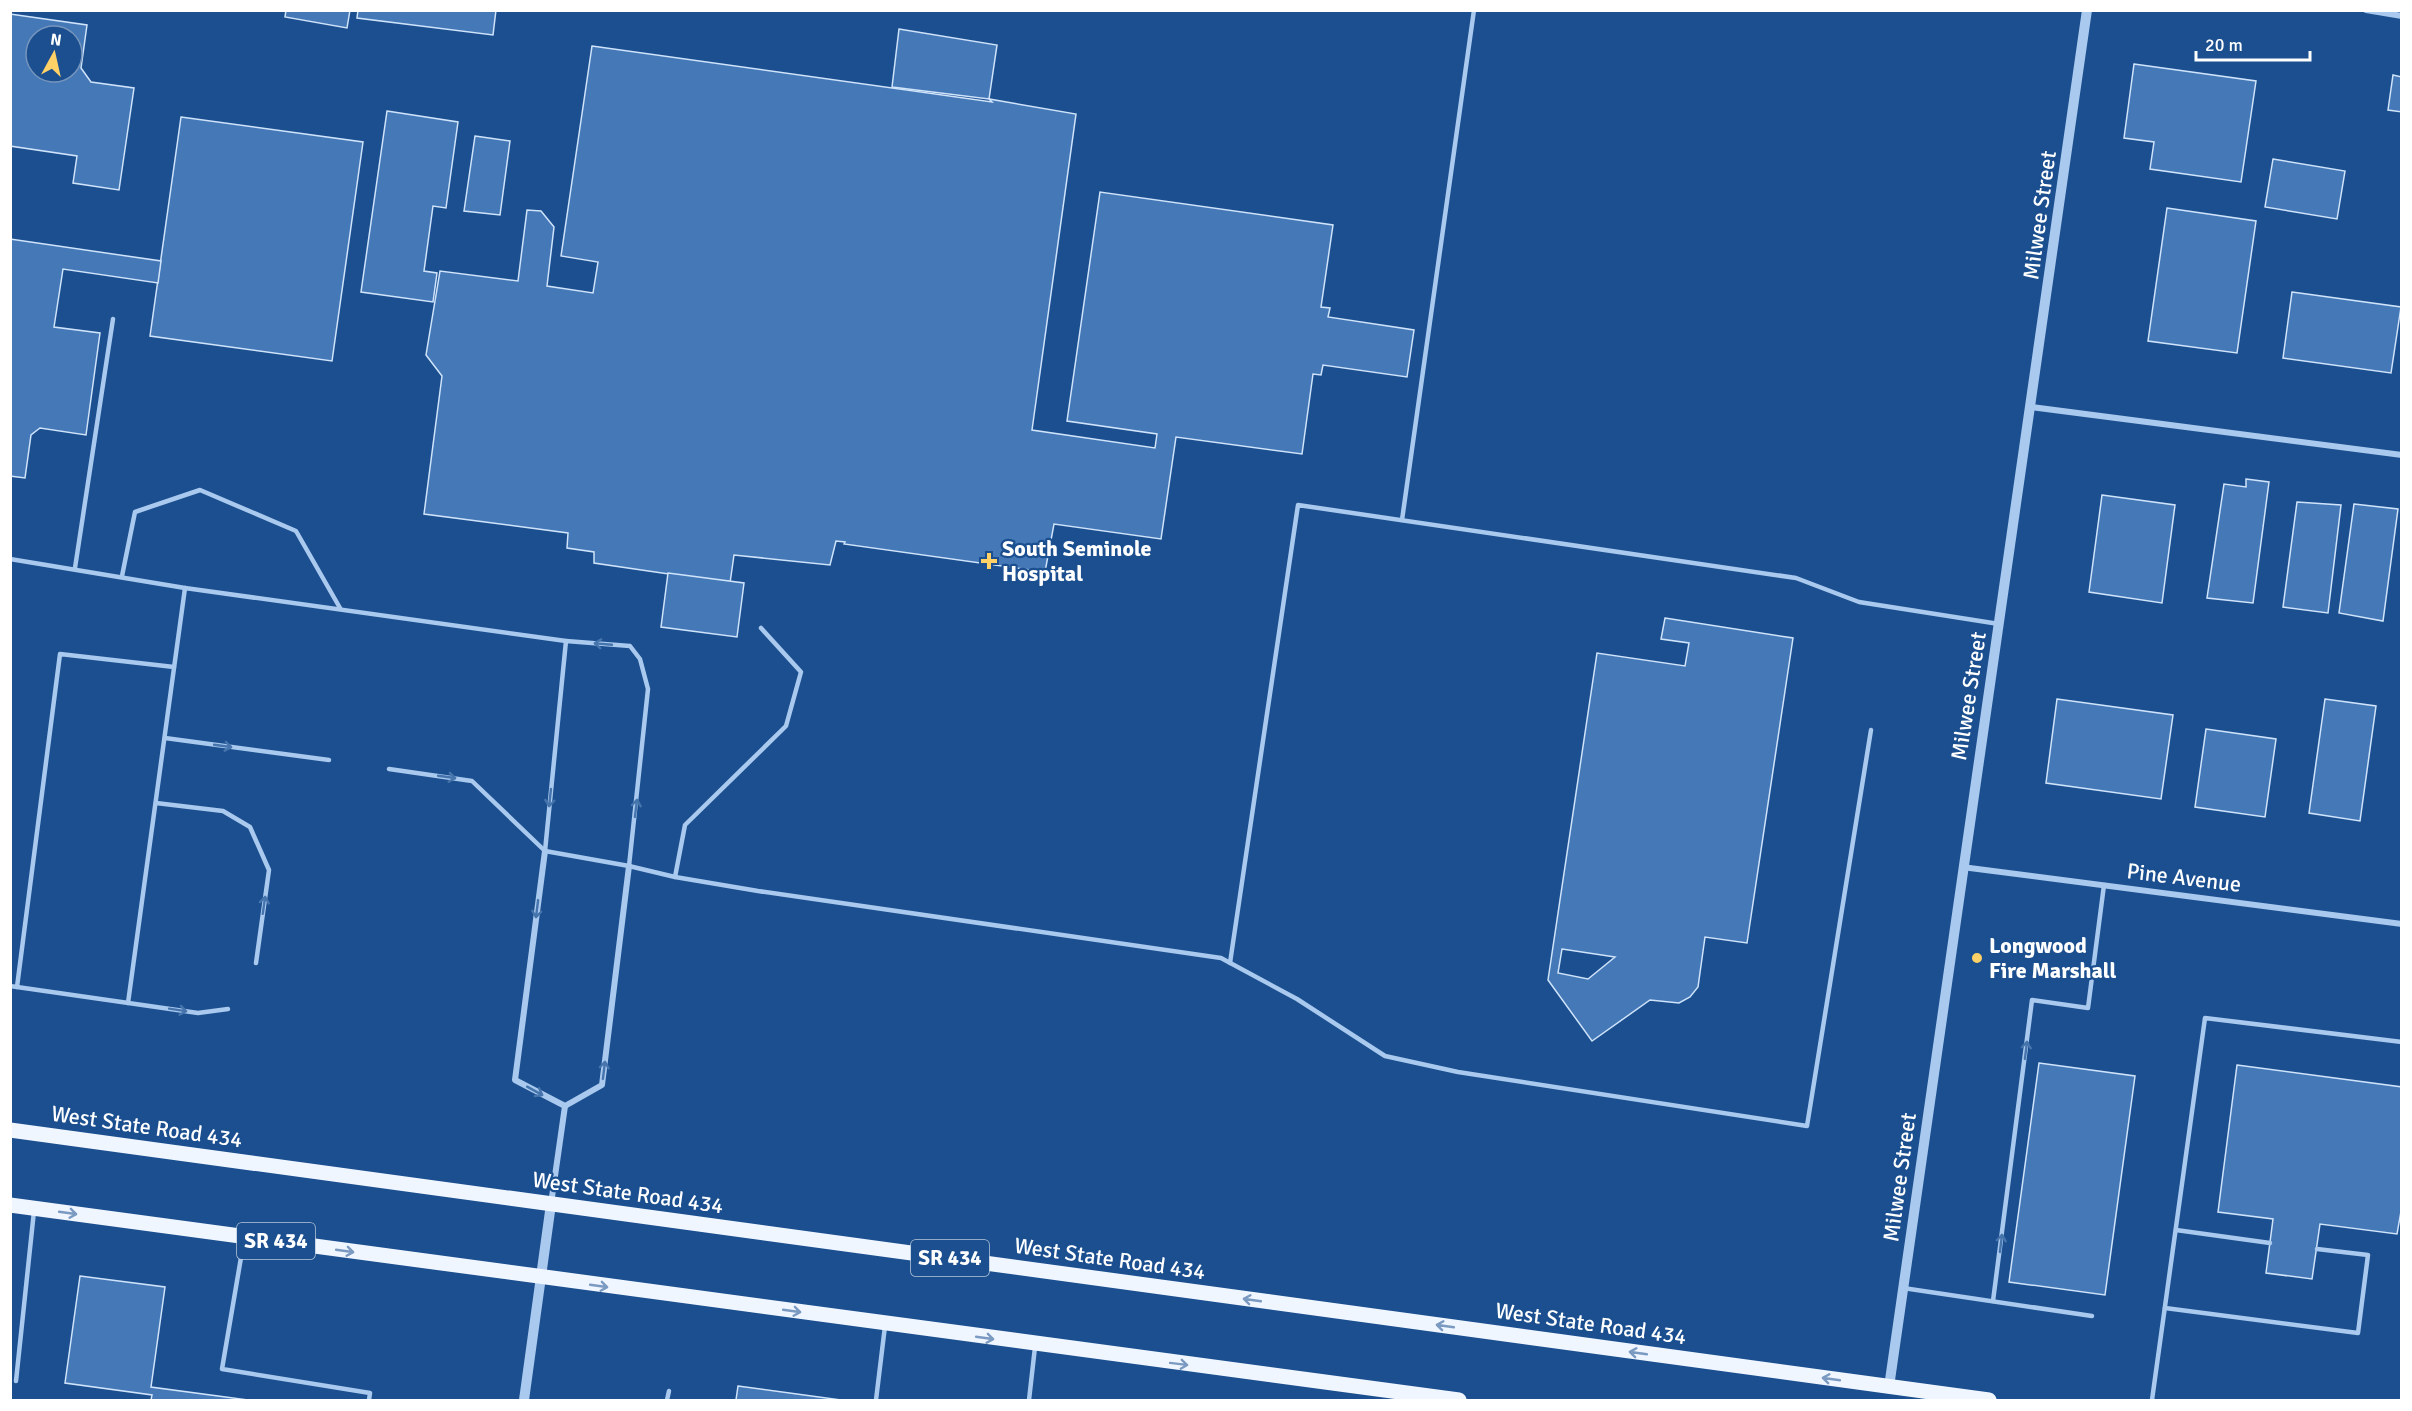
<svg xmlns="http://www.w3.org/2000/svg" width="2412" height="1411" font-family="Signika,sans-serif">
<style>
.building{fill:#4478b7;stroke:#cfe3fa;stroke-width:1.5;fill-rule:evenodd}
.lines{fill:none;stroke-linecap:round;stroke-linejoin:round}
.service{stroke:#a9c9ee;stroke-width:4.5}
.minor{stroke:#a9c9ee;stroke-width:6}
.tertiary{stroke:#a9c9ee;stroke-width:10}
.primary{stroke:#f0f6ff;stroke-width:15}
.oneway{stroke:#4674ac}
.oneway2{stroke:#7b9ac1}
.poi-dot{fill:#ffd166;stroke:#1b4f8f;stroke-width:2}
.labels{text-anchor:middle;stroke-width:4.5;stroke-linejoin:round;paint-order:stroke}
.shield{fill:#1b4f8f;stroke:#bbcadd;stroke-width:1.5}
.shield-label{font-size:21px;font-weight:bold;fill:#fff}
.street-label{font-size:22px;fill:#fff;stroke:#1b4f8f}
.poi-label{font-size:22px;font-weight:bold;fill:#fff;stroke:#1b4f8f;text-anchor:start}
</style>
<rect width="100%" height="100%" fill="#1b4f8f"/>
<g class="building">
<polygon points="286,10 350,10 347,28 285,17"/>
<polygon points="358,10 496,10 493,35 357,18"/>
<path d="M 10,14 L 87,25 L 81,68 L 91,82 L 134,88 L 119,190 L 73,183 L 77,156 L 10,146 ZM 36,36 L 72,36 L 72,72 L 36,72 Z"/>
<polygon points="899,29 997,45 989,99 892,87"/>
<polygon points="592,46 992,102 989,99 1076,114 1032,430 1155,448 1157,434 1067,421 1100,192 1333,225 1321,307 1330,308 1328,317 1414,330 1407,377 1323,365 1321,375 1313,374 1302,454 1176,437 1161,539 1054,524 1045,572 844,544 845,542 836,541 830,565 734,555 730,583 594,563 594,552 567,548 568,533 424,514 442,376 426,355 440,271 518,281 527,210 541,211 554,227 547,286 593,293 598,262 561,256"/>
<polygon points="2134,64 2256,81 2241,182 2150,169 2154,142 2124,138"/>
<polygon points="2393,75 2402,77 2402,112 2388,110"/>
<polygon points="387,111 458,122 446,208 433,206 424,271 437,273 433,302 361,292"/>
<polygon points="181,117 363,142 332,361 150,336"/>
<polygon points="475,136 510,141 500,215 464,211"/>
<polygon points="2273,159 2345,171 2337,219 2265,207"/>
<polygon points="2167,208 2256,221 2237,353 2148,341"/>
<polygon points="10,239 161,261 158,283 63,269 54,327 100,333 86,435 40,428 31,435 25,478 10,476"/>
<polygon points="2292,292 2401,307 2391,373 2283,358"/>
<polygon points="2246,479 2269,482 2253,603 2207,598 2224,484 2246,487"/>
<polygon points="2102,495 2175,505 2162,603 2089,592"/>
<polygon points="2297,502 2341,505 2328,613 2283,607"/>
<polygon points="2354,504 2398,509 2383,621 2339,613"/>
<polygon points="668,573 744,583 737,637 661,627"/>
<path d="M 1665,618 L 1793,638 L 1747,943 L 1705,937 L 1698,987 L 1690,997 L 1679,1003 L 1650,1000 L 1592,1041 L 1548,980 L 1597,653 L 1685,666 L 1689,643 L 1661,639 ZM 1562,949 L 1615,957 L 1588,979 L 1558,973 Z"/>
<polygon points="2057,699 2173,715 2161,799 2046,783"/>
<polygon points="2325,699 2376,706 2360,821 2309,813"/>
<polygon points="2206,729 2276,739 2265,817 2195,807"/>
<polygon points="2039,1063 2135,1076 2105,1295 2009,1282"/>
<polygon points="2237,1065 2402,1087 2402,1206 2397,1234 2320,1224 2312,1279 2266,1273 2273,1219 2218,1212"/>
<polygon points="80,1276 165,1287 151,1387 248,1400 151,1400 152,1395 65,1383"/>
<polygon points="738,1386 841,1400 736,1400"/>
</g>
<g class="lines">
<g class="service">
<polyline points="1402,520 1474,10"/>
<polyline points="10,559 185,588"/>
<polyline points="75,568 113,319"/>
<polyline points="122,576 135,512 200,490 296,531 340,608"/>
<polyline points="165,738 329,760"/>
<polyline points="389,769 472,781 545,851 629,866 675,877 758,891 1221,958 1297,999 1385,1056 1458,1072 1807,1126 1871,730"/>
<polyline points="156,803 223,811 250,827 269,870 256,963"/>
<polyline points="545,851 566,641 630,646 640,659 648,689 629,866"/>
<polyline points="675,877 685,825 786,726 801,672 761,628"/>
<polyline points="1230,963 1298,505 1796,578 1859,602 1999,624"/>
<polyline points="10,986 198,1013 228,1009"/>
<polyline points="17,987 60,654 174,667"/>
<polyline points="128,1003 185,588 566,641"/>
<polyline points="2176,1230 2270,1243"/>
<polyline points="244,1240 222,1369 370,1393 369,1400"/>
<polyline points="1903,1288 2092,1316"/>
<polyline points="1993,1301 2032,1000 2088,1008 2104,885"/>
<polyline points="2165,1308 2358,1333 2368,1255 2317,1249"/>
<polyline points="16,1381 34,1211"/>
<polyline points="667,1400 669,1391"/>
<polyline points="876,1400 885,1326"/>
<polyline points="1029,1400 1035,1347"/>
<polyline points="2152,1400 2205,1018 2402,1042"/>
</g>
<g class="minor">
<polyline points="2366,10 2402,16"/>
<polyline points="2031,407 2402,455"/>
<polyline points="545,851 515,1080 565,1106"/>
<polyline points="1962,867 2402,924"/>
<polyline points="565,1106 602,1085 629,866"/>
<polyline points="551,1204 565,1106"/>
</g>
<g class="tertiary">
<polyline points="1889,1387 2087,10"/>
<polyline points="524,1400 551,1204"/>
</g>
<g class="primary">
<polyline points="10,1130 1989,1400"/>
<polyline points="10,1205 1459,1400"/>
</g>
</g>
<defs><path id="oneway-shaft" d="M-6 0H5M1.5-3L5.5 0L1.5 3" fill="none" stroke-width="1.6" stroke-linecap="round" stroke-linejoin="round" transform="scale(1.5)"/></defs>
<g class="oneway">
<use href="#oneway-shaft" transform="translate(603 644) rotate(-175)"/>
<use href="#oneway-shaft" transform="translate(223 746) rotate(8)"/>
<use href="#oneway-shaft" transform="translate(447 777) rotate(8)"/>
<use href="#oneway-shaft" transform="translate(550 798) rotate(96)"/>
<use href="#oneway-shaft" transform="translate(636 808) rotate(-83)"/>
<use href="#oneway-shaft" transform="translate(264 905) rotate(-82)"/>
<use href="#oneway-shaft" transform="translate(537 909) rotate(97)"/>
<use href="#oneway-shaft" transform="translate(178 1010) rotate(9)"/>
<use href="#oneway-shaft" transform="translate(2026 1050) rotate(-83)"/>
<use href="#oneway-shaft" transform="translate(604 1070) rotate(-83)"/>
<use href="#oneway-shaft" transform="translate(535 1091) rotate(29)"/>
<use href="#oneway-shaft" transform="translate(2001 1243) rotate(-83)"/>
</g>
<g class="oneway2">
<use href="#oneway-shaft" transform="translate(68 1213) rotate(8)"/>
<use href="#oneway-shaft" transform="translate(345 1251) rotate(8)"/>
<use href="#oneway-shaft" transform="translate(599 1286) rotate(8)"/>
<use href="#oneway-shaft" transform="translate(1252 1300) rotate(-172)"/>
<use href="#oneway-shaft" transform="translate(792 1311) rotate(8)"/>
<use href="#oneway-shaft" transform="translate(1445 1326) rotate(-172)"/>
<use href="#oneway-shaft" transform="translate(985 1338) rotate(8)"/>
<use href="#oneway-shaft" transform="translate(1638 1353) rotate(-172)"/>
<use href="#oneway-shaft" transform="translate(1179 1364) rotate(7)"/>
<use href="#oneway-shaft" transform="translate(1831 1379) rotate(-172)"/>
</g>
<g class="poi-dot">
<path d="M986 552h6v6h6v6h-6v6h-6v-6h-6v-6h6z"/>
<circle cx="1977" cy="958" r="6"/>
</g>
<g class="labels">
<g class="shield">
<rect x="237" y="1223" width="78" height="36" rx="4.5"/>
<rect x="911" y="1240" width="78" height="36" rx="4.5"/>
</g>
<g class="shield-label">
<text x="276" y="1248">SR 434</text>
<text x="950" y="1265">SR 434</text>
</g>
<g class="street-label">
<text transform="translate(2039 215) rotate(-82)" y="8">Milwee Street</text>
<text transform="translate(1968 696) rotate(-81)" y="8">Milwee Street</text>
<text transform="translate(2184 877) rotate(7)" y="8">Pine Avenue</text>
<text transform="translate(147 1126) rotate(8)" y="8">West State Road 434</text>
<text transform="translate(1899 1177) rotate(-82)" y="8">Milwee Street</text>
<text transform="translate(628 1192) rotate(8)" y="8">West State Road 434</text>
<text transform="translate(1110 1258) rotate(8)" y="8">West State Road 434</text>
<text transform="translate(1591 1323) rotate(8)" y="8">West State Road 434</text>
</g>
<g class="poi-label">
<text x="1002" y="556">South Seminole<tspan x="1002" dy="25">Hospital</tspan></text>
<text x="1989" y="953">Longwood<tspan x="1989" dy="25">Fire Marshall</tspan></text>
</g>
</g>
<rect width="2412" height="1411" fill="none" stroke="#ffffff" stroke-width="24"/>
<g transform="translate(54 54) rotate(8)"><circle r="28" fill="#1b4f8f" stroke="#7695bc" stroke-width="1.5"/>
<path d="M0-4.5L10 22L0 15L-10 22Z" fill="#ffd166"/>
<text y="-9" font-size="16" font-weight="bold" text-anchor="middle" fill="#ffffff">N</text>
</g>
<path d="M2196 51v9h114v-9" fill="none" stroke="#ffffff" stroke-width="3"/>
<text x="2205" y="51" font-size="18" fill="#ffffff" stroke="#1b4f8f" stroke-width="4.5" paint-order="stroke">20 m</text>
</svg>
